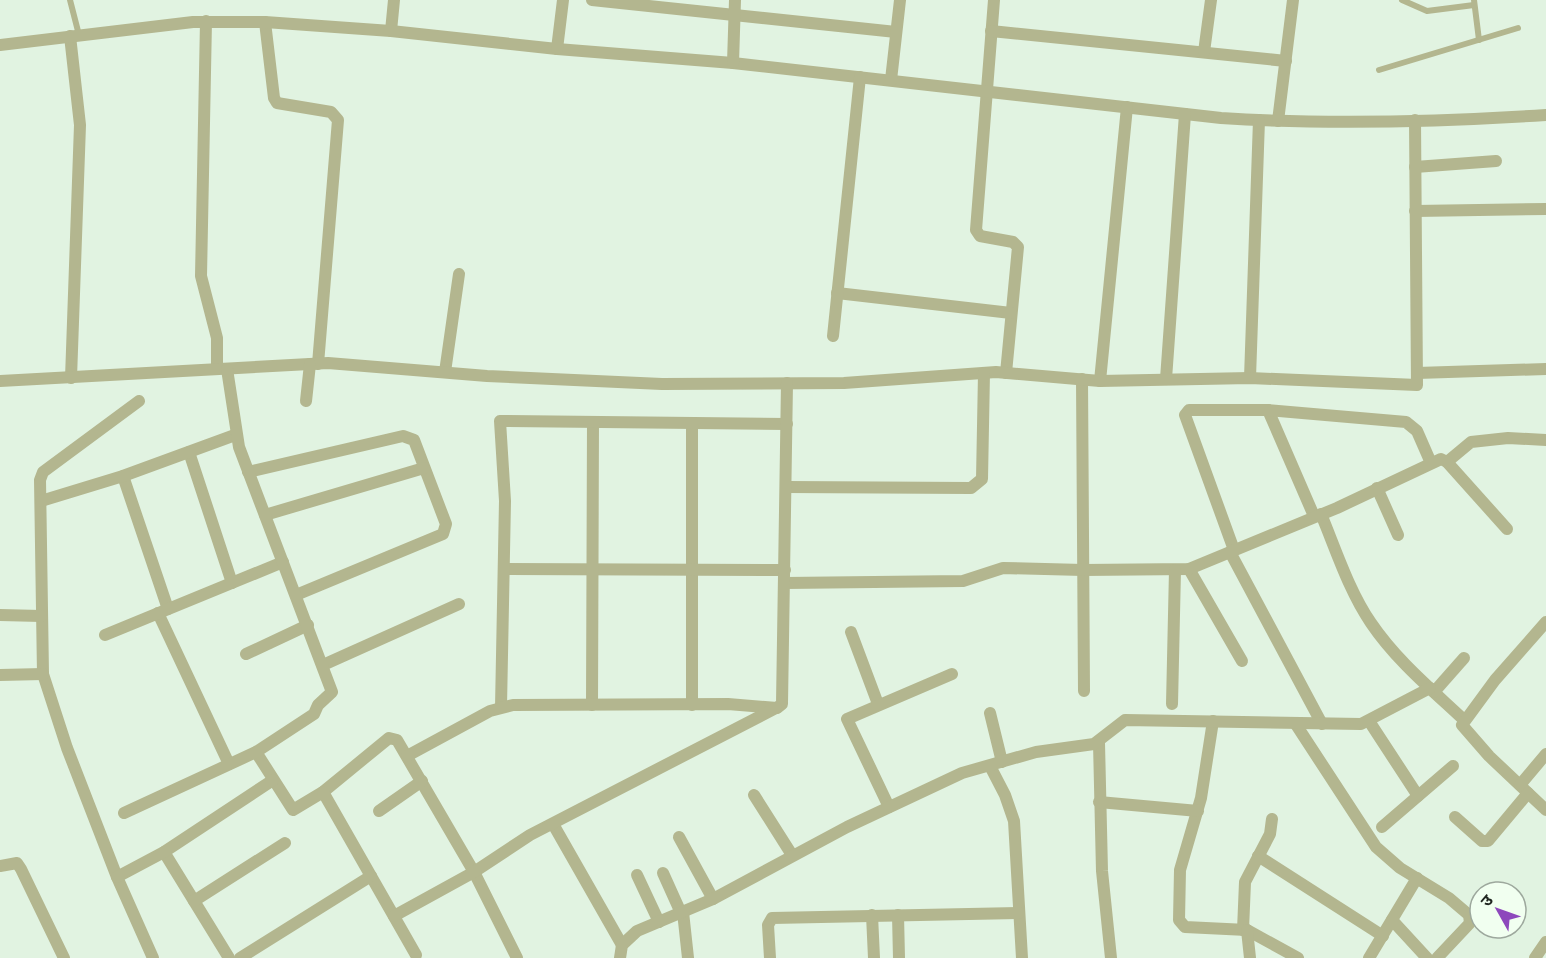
<svg xmlns="http://www.w3.org/2000/svg" width="1546" height="958" font-family="Merriweather,'Noto Sans Devanagari',serif">
<style>
.lines{fill:none;stroke-linecap:round;stroke-linejoin:round}
.lane{stroke:#b3b68f;stroke-width:6}
.street{stroke:#b3b68f;stroke-width:12}
</style>
<rect width="100%" height="100%" fill="#e1f3e1"/>
<g class="lines">
<g class="lane">
<polyline points="70,0 79,35"/>
<polyline points="1402,0 1427,11 1474,5"/>
<polyline points="1474,0 1479,40"/>
<polyline points="1379,70 1518,28"/>
</g>
<g class="street">
<polyline points="592,0 896,32"/>
<polyline points="994,0 976,230 980,236 1013,242 1018,247 1006,373"/>
<polyline points="206,21 201,276 217,338 217,369"/>
<polyline points="265,22 274,98 277,103 331,112 338,120 318,364"/>
<polyline points="391,31 394,0"/>
<polyline points="991,31 1286,61"/>
<polyline points="70,36 80,125 71,378"/>
<path d="M 0,45 L 193,22 L 265,22 L 391,31 L 557,49 L 733,63 L 1221,118 C 1329,125 1438,122 1546,115"/>
<polyline points="557,49 563,0"/>
<polyline points="1204,52 1211,0"/>
<polyline points="733,63 735,0"/>
<polyline points="891,80 900,0"/>
<polyline points="1278,121 1293,0"/>
<polyline points="1415,167 1496,161"/>
<polyline points="1415,211 1546,209"/>
<polyline points="837,293 1011,313"/>
<polyline points="833,336 860,77"/>
<polyline points="445,372 459,274"/>
<polyline points="1417,373 1546,369"/>
<polyline points="1250,378 1259,120"/>
<polyline points="1082,379 1084,691"/>
<polyline points="1166,379 1185,114"/>
<polyline points="0,381 328,363 487,376 662,384 844,383 996,372 1100,381 1250,378 1417,385 1415,120"/>
<polyline points="1100,381 1127,107"/>
<polyline points="139,401 43,472 40,480 43,674 67,748 117,877 153,958"/>
<polyline points="306,401 310,364"/>
<polyline points="1268,410 1314,516"/>
<polyline points="692,423 692,705"/>
<polyline points="189,452 232,583"/>
<polyline points="1447,462 1471,442 1508,438 1546,440"/>
<polyline points="248,472 403,436 414,440 446,524 443,534 296,595"/>
<polyline points="123,476 168,609"/>
<polyline points="786,487 971,488 982,479 984,373"/>
<polyline points="1377,488 1398,535"/>
<polyline points="41,501 123,476 235,435"/>
<path d="M 1321,514 C 1336,550 1349,591 1371,623 C 1396,660 1431,689 1464,720"/>
<polyline points="265,515 424,468"/>
<polyline points="1234,550 1185,415 1189,410 1268,410 1406,422 1417,431 1431,463"/>
<polyline points="1230,552 1322,724"/>
<polyline points="504,569 785,570"/>
<polyline points="1189,569 1242,661"/>
<polyline points="785,583 963,581 1003,568 1083,570 1189,569 1337,508 1441,459 1447,462 1507,529"/>
<polyline points="158,613 229,764"/>
<polyline points="0,615 41,616"/>
<polyline points="1546,622 1495,680 1462,725 1489,756 1546,810"/>
<polyline points="851,632 878,704"/>
<polyline points="105,635 283,562"/>
<polyline points="246,654 308,625"/>
<polyline points="323,665 459,604"/>
<polyline points="0,675 43,674"/>
<polyline points="1434,692 1464,658"/>
<polyline points="1172,704 1175,570"/>
<polyline points="592,705 593,422"/>
<polyline points="501,707 505,501 500,421 787,424"/>
<polyline points="990,713 1002,762"/>
<polyline points="1213,721 1201,798 1180,870 1179,920 1185,927 1247,930 1298,958"/>
<polyline points="1369,721 1418,796"/>
<polyline points="1295,723 1376,847 1400,868 1449,898 1469,915 1470,923 1437,958"/>
<polyline points="1099,743 1102,871 1111,958"/>
<polyline points="256,752 293,810 323,792 389,738 397,740 474,872 517,958"/>
<polyline points="407,756 490,711 513,705 728,704 777,708 782,704 787,383"/>
<polyline points="990,766 1005,795 1014,821 1022,958"/>
<polyline points="1520,785 1546,754"/>
<polyline points="323,792 416,955"/>
<polyline points="754,795 792,855"/>
<polyline points="1099,802 1198,811"/>
<polyline points="889,807 847,719 952,674"/>
<polyline points="379,811 422,781"/>
<polyline points="124,813 256,752 314,714 318,705 332,692 239,447 227,369"/>
<polyline points="1455,817 1482,841 1488,841 1528,793"/>
<polyline points="553,824 622,945"/>
<polyline points="1382,827 1453,766"/>
<polyline points="679,837 713,899"/>
<polyline points="164,852 229,958"/>
<polyline points="1258,856 1383,936"/>
<polyline points="0,866 17,863 21,869 64,958"/>
<polyline points="663,873 681,913"/>
<polyline points="637,875 659,922"/>
<polyline points="117,877 164,852 273,780"/>
<polyline points="194,901 285,843"/>
<polyline points="683,912 688,958"/>
<polyline points="872,915 874,958"/>
<polyline points="898,915 899,958"/>
<polyline points="394,916 474,872 530,835 776,708"/>
<polyline points="1392,920 1427,958"/>
<polyline points="1243,930 1245,882 1270,834 1272,819"/>
<polyline points="1247,930 1250,958"/>
<polyline points="240,958 371,876"/>
<polyline points="620,958 622,945 637,931 713,899 847,827 962,773 1036,752 1094,744 1125,720 1361,724 1430,688"/>
<polyline points="770,958 768,925 772,918 1019,913"/>
<polyline points="1369,958 1417,878"/>
<polyline points="1535,958 1546,942"/>
</g>
</g>
<g transform="translate(1498 910) rotate(310)"><circle r="28" fill="#f1fff0" stroke="#9da89d" stroke-width="1.5"/>
<path d="M0-4.5L10 22L0 15L-10 22Z" fill="#8d48bc"/>
<text y="-9" font-size="16" font-weight="bold" text-anchor="middle" fill="#202620">उ</text>
</g>
</svg>
